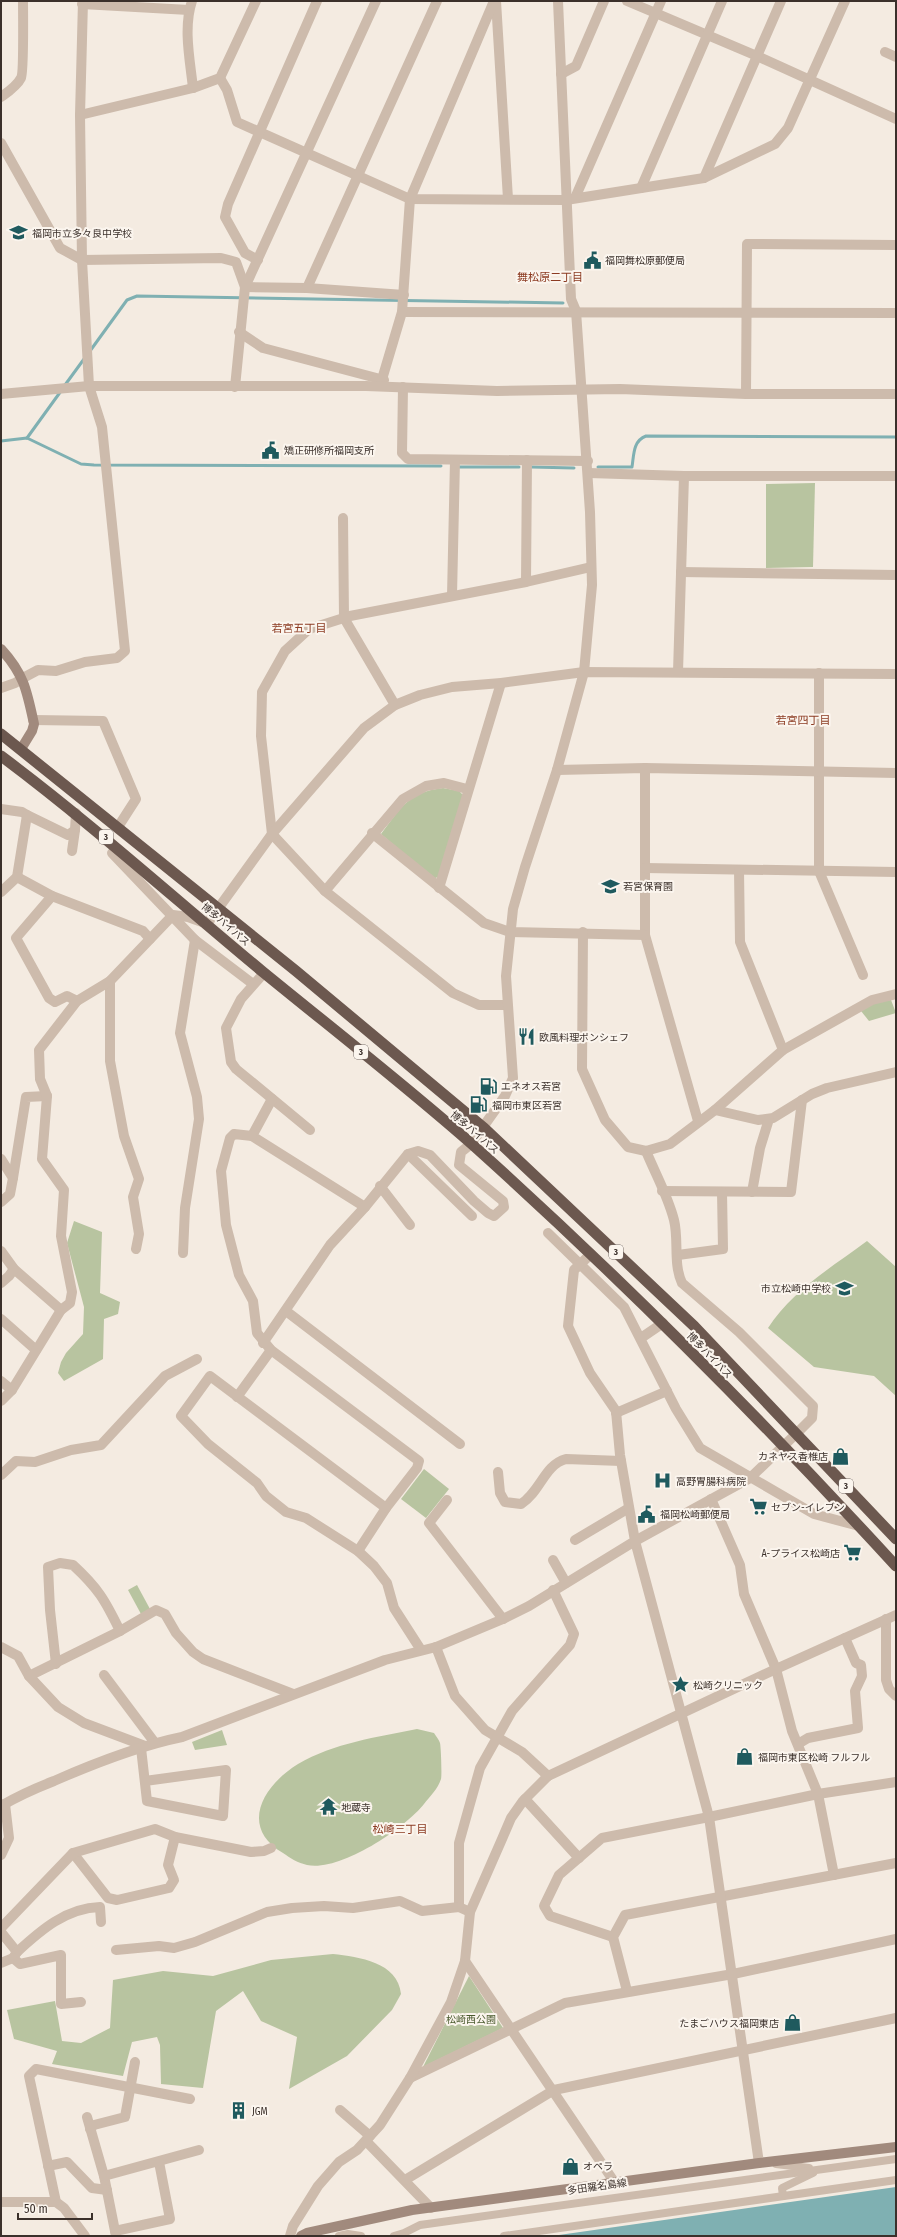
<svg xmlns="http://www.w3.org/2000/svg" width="897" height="2237" font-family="'Fira Sans Condensed','Noto Sans JP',sans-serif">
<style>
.green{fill:#b8c4a0}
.water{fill:#7fb0b2}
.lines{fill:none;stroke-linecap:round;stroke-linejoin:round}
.stream{stroke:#7fb0b2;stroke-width:3}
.pedestrian{stroke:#cdbbac;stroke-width:8}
.minor{stroke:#cdbbac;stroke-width:10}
.tertiary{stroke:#cdbbac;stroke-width:10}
.secondary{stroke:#a18a7d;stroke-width:10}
.trunk{stroke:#6c584f;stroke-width:11}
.labels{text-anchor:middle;stroke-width:4;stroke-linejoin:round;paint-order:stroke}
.shield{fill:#fbf5ee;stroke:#756b66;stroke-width:1}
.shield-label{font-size:9px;font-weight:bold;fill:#3b302b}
.poi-label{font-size:10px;fill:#3b302b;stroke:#fbf5ee;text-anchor:start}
.street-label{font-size:10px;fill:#3b302b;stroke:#fbf5ee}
.park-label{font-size:10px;fill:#4a5a2e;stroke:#fbf5ee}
.neighbourhood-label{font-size:11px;fill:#8c3b22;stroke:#fbf5ee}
</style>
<rect width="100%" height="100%" fill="#f4ebe1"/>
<g class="green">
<polygon points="815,483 813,567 766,568 766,484"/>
<path d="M 443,788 L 459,791 L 463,795 L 438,877 L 433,879 L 381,834 C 401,808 408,792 443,788 Z"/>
<polygon points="891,1000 896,1013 869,1021 861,1011 876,1002"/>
<polygon points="74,1221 102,1232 100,1293 120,1302 118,1314 104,1319 103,1359 64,1381 58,1373 61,1362 66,1353 83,1334 84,1307 67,1243"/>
<path d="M 867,1241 L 896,1267 L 896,1396 L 874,1376 L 814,1367 L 768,1328 C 792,1291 832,1267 867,1241 Z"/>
<polygon points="424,1469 449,1489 426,1518 401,1499"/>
<polygon points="137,1585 150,1609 141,1614 128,1590"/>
<path d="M 417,1729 L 434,1733 C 436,1736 439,1740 440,1743 C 441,1747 442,1776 441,1779 C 438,1789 430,1796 424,1804 C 404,1829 340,1872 307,1865 C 298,1863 290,1858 283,1853 C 238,1826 264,1785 298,1764 C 334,1743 377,1737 417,1729 Z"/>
<polygon points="222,1730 227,1745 195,1750 192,1742"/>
<path d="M 333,1954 C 359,1957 398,1962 401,1994 L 392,2010 L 347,2056 L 289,2089 L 297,2037 L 261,2021 L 243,1991 L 216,2011 L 203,2088 L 161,2084 L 160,2045 L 157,2037 L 132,2042 L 123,2076 L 52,2064 L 57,2051 L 14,2039 L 7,2010 L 55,2001 L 62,2041 L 81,2043 L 110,2028 L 113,1980 L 163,1971 L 213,1976 L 271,1960 Z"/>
<polygon points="469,1976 503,2028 423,2067"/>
</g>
<polygon class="water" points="896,2187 896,2236 552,2236"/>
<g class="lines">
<g class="stream">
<polyline points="90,351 127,300 137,296 563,303"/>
<polyline points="65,385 84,359"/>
<polyline points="27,438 61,391"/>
<polyline points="1,441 27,438 81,464 94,465 441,466"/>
<polyline points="459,467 519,467"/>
<polyline points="532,467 574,468"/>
<path d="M 598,467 L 632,467 C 634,454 633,441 646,436 L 896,437"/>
</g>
<g class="pedestrian">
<polyline points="776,2164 809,2168"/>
<polyline points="783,2196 782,2188 813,2173"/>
<polyline points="339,2236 348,2234 361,2236"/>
<polyline points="394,2236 404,2233 420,2225 896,2159"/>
<polyline points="504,2236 896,2180"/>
</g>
<g class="minor">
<path d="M 192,1 C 183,28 190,60 193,88"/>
<polyline points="496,1 508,199"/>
<polyline points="627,1 757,56 896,119"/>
<polyline points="82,4 189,10"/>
<polyline points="885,52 896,57"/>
<polyline points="561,74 576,66 604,1"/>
<polyline points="220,78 227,90 237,122 410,199 566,200 704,178 775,144 788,128 845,1"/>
<path d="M 1,97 C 8,92 17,86 21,78 C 24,73 23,13 23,1"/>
<polyline points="80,115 193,88 220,78 256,1"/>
<polyline points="1,143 60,248 82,260 221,258 236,262 245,287"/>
<polyline points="704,178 781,1"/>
<polyline points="641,188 722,1"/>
<polyline points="575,198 661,1"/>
<polyline points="258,260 245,253 225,217 228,204 317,1"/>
<polyline points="245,287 307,288 404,295"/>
<polyline points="307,288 437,1"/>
<polyline points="402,312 896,313"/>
<polyline points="239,332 263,348 384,380"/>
<polyline points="380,386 402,312 410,199 494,1"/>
<polyline points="235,387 245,287 376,1"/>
<polyline points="403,387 402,453 408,459 588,461"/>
<polyline points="746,394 747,244 896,245"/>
<polyline points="589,473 684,476 896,476"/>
<polyline points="343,518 344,618 395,705"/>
<polyline points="681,572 896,575"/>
<polyline points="526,582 527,460"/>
<polyline points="452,596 455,460"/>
<polyline points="678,672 684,476"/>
<polyline points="819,673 819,871 863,975"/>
<polyline points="23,678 38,670 56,671 85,662 117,658 125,651 102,427 89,386 82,260 80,115 83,1"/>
<polyline points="33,720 103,721 136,799 118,827"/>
<polyline points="645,768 645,935 698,1121"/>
<polyline points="557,770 645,768 896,773"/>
<polyline points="1,809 22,812 27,815 17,877 1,892"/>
<polyline points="27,815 68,835 75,830 76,813"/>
<polyline points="372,833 484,923 510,932 645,935"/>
<polyline points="72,851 75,830"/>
<polyline points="112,853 195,940 253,984"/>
<polyline points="645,868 896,872"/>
<polyline points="739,870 740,942 783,1050"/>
<polyline points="17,877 52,896 143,931 150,939"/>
<polyline points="439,888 501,683"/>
<polyline points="325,891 403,799 426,786 444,783 467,789"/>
<polyline points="52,896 16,938 49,998 55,1002 67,996 77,1001"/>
<polyline points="583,932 582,1069 605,1120 628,1147 646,1151 670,1144 715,1110 783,1050 872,1000 896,994"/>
<polyline points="264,973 241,999 226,1028 231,1062 236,1069 310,1130"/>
<polyline points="110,981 110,1061 124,1136 139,1179 133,1197 139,1234 136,1249"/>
<polyline points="507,1005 479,1005 453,993 325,891 272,834 261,736 262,692 285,651 309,629 350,616 526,582 591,567"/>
<polyline points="272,1099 252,1136 365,1207"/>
<polyline points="715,1110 758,1120 773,1118 812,1094 827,1088 896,1072"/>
<polyline points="252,1136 234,1134 230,1138 221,1171 226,1225 239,1275 253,1301 257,1333 271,1350 419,1461 417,1468 386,1508 358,1551"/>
<path d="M 646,1151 C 655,1173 668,1196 674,1220 C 679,1240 673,1264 682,1283 L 739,1332 L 813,1406 L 812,1418 L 797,1433"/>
<polyline points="408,1154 472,1216"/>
<polyline points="1,1159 13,1178 10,1194 1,1202"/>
<polyline points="13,1178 26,1097 47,1096"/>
<polyline points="380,1186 410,1225"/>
<polyline points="662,1191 791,1192 802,1100"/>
<polyline points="752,1192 760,1148 769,1119"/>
<polyline points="548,1233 624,1307 676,1409 700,1448 814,1514 859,1526"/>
<polyline points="1,1251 14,1269 61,1310"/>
<polyline points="183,1253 185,1208 199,1119 197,1097 180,1033 195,940"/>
<polyline points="678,1255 723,1249 722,1192"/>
<polyline points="1,1283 9,1276 14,1269"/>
<polyline points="286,1311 460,1444"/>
<polyline points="1,1319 36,1350"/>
<polyline points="641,1338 663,1323"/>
<polyline points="263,1343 330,1245 365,1207 408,1154 418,1151 430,1155 474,1201 488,1213 494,1216 504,1207 503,1201 459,1165 461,1152 471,1144"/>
<polyline points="1,1381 12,1390"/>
<polyline points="237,1397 271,1350"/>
<polyline points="1,1401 12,1390 61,1310 70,1303 72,1292 61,1236 64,1190 42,1159 47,1096 40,1079 39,1050 77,1001 110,981 173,915 188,917 202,922"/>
<polyline points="616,1413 667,1391"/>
<path d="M 498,1472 L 500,1493 L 505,1502 L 521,1504 C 541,1491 544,1465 566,1459 L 621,1461"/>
<polyline points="1,1475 16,1461 35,1462 71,1450 101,1445 165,1376 197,1359"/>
<polyline points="711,1499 740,1565 744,1594 776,1669 792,1731 818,1794 834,1875"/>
<polyline points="447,1500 429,1523 503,1619"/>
<polyline points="386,1508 210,1376 181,1416 208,1444 257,1483 266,1496 286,1512 306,1518 358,1551 374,1566 387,1583 394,1608 421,1650"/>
<polyline points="575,1540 629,1508"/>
<polyline points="553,1560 566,1583"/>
<polyline points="886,1619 886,1680 889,1689 896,1696"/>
<polyline points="1,1647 18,1656 29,1676 58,1707 84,1723 145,1746"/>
<polyline points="436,1647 455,1696 485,1730 522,1752 548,1776"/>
<path d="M 56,1664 L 50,1610 L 48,1567 L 60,1563 L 73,1565 C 98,1588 105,1600 120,1631"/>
<polyline points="104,1675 155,1743"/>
<polyline points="29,1676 120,1631 156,1610 165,1614 176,1633 193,1652 203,1659 293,1694"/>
<polyline points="798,1744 808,1738 858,1728 855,1691 862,1676 861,1665 856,1663 845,1638"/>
<polyline points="141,1748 147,1801 223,1816 226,1770 145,1781"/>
<polyline points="525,1799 579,1858"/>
<path d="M 1,1806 C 18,1796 36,1788 54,1781 C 95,1763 138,1746 182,1737 L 385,1660 L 436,1647 L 503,1619 L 529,1606 L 635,1541 L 620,1455 L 616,1411 L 590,1373 L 568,1326 L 574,1270 L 591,1254"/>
<polyline points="73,1853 108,1898 117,1900 169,1888 174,1880 168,1865 175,1837"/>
<polyline points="1,1855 9,1838 5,1804"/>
<polyline points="470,1912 459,1907 459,1843 480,1768 512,1711 570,1645 574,1634 553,1590"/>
<polyline points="1,1928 73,1853 155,1829 175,1837 251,1852 264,1851 271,1848"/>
<polyline points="1,1932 17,1952 13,1958 1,1963"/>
<polyline points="613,1937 550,1916 544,1906 559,1875 602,1838 709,1817"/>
<polyline points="116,1950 159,1946 174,1948 195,1942 267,1912 292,1908 324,1906 353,1908 400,1901 422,1911 459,1907"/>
<path d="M 17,1952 C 41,1930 66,1908 100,1907 L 101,1922"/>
<polyline points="13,1958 20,1964 61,1955 61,2004 81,2002"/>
<polyline points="465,1961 615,2183"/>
<polyline points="627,1991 613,1937 625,1915 896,1863"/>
<polyline points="410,2078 565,2003 733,1974 896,1939"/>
<polyline points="340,2110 370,2136"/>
<polyline points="87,2117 104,2176 116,2236"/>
<polyline points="90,2129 94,2125 125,2117 135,2062"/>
<polyline points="366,2141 431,2208"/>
<polyline points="48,2166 67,2162 92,2188 107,2190"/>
<polyline points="104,2176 199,2150"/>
<polyline points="405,2180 554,2090 896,2018"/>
<polyline points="1,2202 56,2202"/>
<polyline points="115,2231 170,2219 159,2162"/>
<polyline points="85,2236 64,2208 56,2202 29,2076 36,2069 190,2099"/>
<polyline points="290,2236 293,2226 318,2186 339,2162 357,2150 380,2125 410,2078 451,2002 465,1961 470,1912 502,1839 511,1818 523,1801 548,1776 776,1669 896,1615"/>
</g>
<g class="tertiary">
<polyline points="1,394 89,386 366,386 497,391 620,389 746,394 896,394"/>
<polyline points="1,688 15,683 23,678"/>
<polyline points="207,924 272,834 364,728 395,705 420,695 452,687 501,683 584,672 896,674"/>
<polyline points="471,1144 505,1096 513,1078 506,976 513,909 525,867 557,770 584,672 592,585 590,512 576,311 571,299 558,1"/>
<polyline points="709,1817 818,1794 896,1782"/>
<polyline points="759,2163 709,1817 635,1541 750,1478 797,1433"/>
</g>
<g class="secondary">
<path d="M 1,649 C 24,674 27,691 34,724 L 32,731 L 21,749"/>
<polyline points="301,2236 307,2233 412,2210 759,2163 896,2147"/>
</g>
<g class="trunk">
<polyline points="1,734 296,971 484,1128 694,1326 896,1539"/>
<path d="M 1,756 C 92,824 176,900 263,972 C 334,1030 406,1086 474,1146 C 622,1279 762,1420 896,1566"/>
</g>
</g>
<defs>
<symbol id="school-bare" viewBox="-9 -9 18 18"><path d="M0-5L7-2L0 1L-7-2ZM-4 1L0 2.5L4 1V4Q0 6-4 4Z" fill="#1f5a5e" stroke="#fbf5ee" stroke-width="2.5" paint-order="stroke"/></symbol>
<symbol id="civic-bare" viewBox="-9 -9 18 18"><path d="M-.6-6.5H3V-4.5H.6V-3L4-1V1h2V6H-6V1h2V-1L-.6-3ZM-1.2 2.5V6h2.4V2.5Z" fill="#1f5a5e" stroke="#fbf5ee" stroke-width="2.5" paint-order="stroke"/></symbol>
<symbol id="restaurant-bare" viewBox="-9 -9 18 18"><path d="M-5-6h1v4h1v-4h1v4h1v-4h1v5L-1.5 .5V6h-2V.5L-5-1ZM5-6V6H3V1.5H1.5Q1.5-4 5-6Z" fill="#1f5a5e" stroke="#fbf5ee" stroke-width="2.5" paint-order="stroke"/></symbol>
<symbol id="fuel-bare" viewBox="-9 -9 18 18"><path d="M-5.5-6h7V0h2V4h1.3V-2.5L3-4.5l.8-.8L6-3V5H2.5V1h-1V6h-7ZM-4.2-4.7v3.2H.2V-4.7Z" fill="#1f5a5e" stroke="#fbf5ee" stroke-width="2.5" paint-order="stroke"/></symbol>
<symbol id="shop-bare" viewBox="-9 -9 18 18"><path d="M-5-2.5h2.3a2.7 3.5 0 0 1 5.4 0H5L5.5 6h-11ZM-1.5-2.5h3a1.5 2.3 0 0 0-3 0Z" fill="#1f5a5e" stroke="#fbf5ee" stroke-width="2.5" paint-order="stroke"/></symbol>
<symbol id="hospital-bare" viewBox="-9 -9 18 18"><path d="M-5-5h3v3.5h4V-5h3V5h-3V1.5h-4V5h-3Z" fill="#1f5a5e" stroke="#fbf5ee" stroke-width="2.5" paint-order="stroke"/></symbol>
<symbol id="supermarket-bare" viewBox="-9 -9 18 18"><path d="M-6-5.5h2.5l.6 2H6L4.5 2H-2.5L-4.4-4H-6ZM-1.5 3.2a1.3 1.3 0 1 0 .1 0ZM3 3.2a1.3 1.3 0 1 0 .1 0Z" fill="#1f5a5e" stroke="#fbf5ee" stroke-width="2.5" paint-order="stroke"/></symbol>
<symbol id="sight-bare" viewBox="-9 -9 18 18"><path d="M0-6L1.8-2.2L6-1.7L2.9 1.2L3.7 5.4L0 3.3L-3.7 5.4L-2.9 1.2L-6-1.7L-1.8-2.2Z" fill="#1f5a5e" stroke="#fbf5ee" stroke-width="2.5" paint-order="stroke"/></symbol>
<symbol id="temple-bare" viewBox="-9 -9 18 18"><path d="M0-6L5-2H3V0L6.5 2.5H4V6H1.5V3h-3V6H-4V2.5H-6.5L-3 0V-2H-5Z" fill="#1f5a5e" stroke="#fbf5ee" stroke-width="2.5" paint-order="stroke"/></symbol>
<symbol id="building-bare" viewBox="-9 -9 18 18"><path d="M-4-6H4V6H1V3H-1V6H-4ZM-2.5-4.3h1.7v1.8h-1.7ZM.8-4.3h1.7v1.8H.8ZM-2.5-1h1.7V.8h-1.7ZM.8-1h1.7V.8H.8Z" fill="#1f5a5e" stroke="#fbf5ee" stroke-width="2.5" paint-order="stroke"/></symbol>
</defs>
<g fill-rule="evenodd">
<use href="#school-bare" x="6" y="220" width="25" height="25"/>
<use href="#civic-bare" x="580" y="248" width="25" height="25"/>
<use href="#civic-bare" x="258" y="438" width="25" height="25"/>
<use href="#school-bare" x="598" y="874" width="25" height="25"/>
<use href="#restaurant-bare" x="514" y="1024" width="25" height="25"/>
<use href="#fuel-bare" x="476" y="1074" width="25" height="25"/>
<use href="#fuel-bare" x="466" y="1092" width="25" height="25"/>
<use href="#school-bare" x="832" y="1276" width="25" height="25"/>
<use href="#shop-bare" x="828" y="1444" width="25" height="25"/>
<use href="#hospital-bare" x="650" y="1468" width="25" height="25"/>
<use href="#supermarket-bare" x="746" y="1494" width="25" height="25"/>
<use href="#civic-bare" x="634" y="1502" width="25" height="25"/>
<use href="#supermarket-bare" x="840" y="1540" width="25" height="25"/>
<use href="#sight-bare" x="668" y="1672" width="25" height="25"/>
<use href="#shop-bare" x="732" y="1744" width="25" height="25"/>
<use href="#temple-bare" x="316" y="1794" width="25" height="25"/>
<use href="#shop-bare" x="780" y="2010" width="25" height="25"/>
<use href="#building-bare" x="226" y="2098" width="25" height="25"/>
<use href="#shop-bare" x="558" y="2154" width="25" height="25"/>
</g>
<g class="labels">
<g class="shield">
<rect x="99" y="830" width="14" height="14" rx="3"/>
<rect x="354" y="1045" width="14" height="14" rx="3"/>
<rect x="609" y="1245" width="14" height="14" rx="3"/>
<rect x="839" y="1479" width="14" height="14" rx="3"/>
</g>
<g class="shield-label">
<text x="106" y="840">3</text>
<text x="361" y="1055">3</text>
<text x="616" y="1255">3</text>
<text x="846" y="1489">3</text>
</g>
<g class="poi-label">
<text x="32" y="237">福岡市立多々良中学校</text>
<text x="605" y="264">福岡舞松原郵便局</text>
<text x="284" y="454">矯正研修所福岡支所</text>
<text x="623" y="890">若宮保育園</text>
<text x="539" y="1041">欧風料理ポンシェフ</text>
<text x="501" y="1090">エネオス若宮</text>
<text x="492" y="1109">福岡市東区若宮</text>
<text x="831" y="1292" text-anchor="end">市立松崎中学校</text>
<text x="828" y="1460" text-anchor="end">カネヤス香椎店</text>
<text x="676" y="1485">高野胃腸科病院</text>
<text x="771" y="1511">セブン-イレブン</text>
<text x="660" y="1518">福岡松崎郵便局</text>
<text x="840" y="1557" text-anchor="end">A-プライス松崎店</text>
<text x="693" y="1689">松崎クリニック</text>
<text x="758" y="1761">福岡市東区松崎 フルフル</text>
<text x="341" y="1811">地蔵寺</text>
<text x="779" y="2027" text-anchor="end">たまごハウス福岡東店</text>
<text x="252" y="2115">JGM</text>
<text x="583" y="2170">オペラ</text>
</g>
<g class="street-label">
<text transform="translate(226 924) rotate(41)" y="4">博多バイパス</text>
<text transform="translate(475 1132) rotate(41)" y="4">博多バイパス</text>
<text transform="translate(710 1355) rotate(46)" y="4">博多バイパス</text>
<text transform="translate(597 2186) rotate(-8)" y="4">多田羅名島線</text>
</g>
<g class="park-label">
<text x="471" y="2023">松崎西公園</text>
</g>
<g class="neighbourhood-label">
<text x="550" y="281">舞松原二丁目</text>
<text x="299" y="632">若宮五丁目</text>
<text x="803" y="724">若宮四丁目</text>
<text x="400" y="1833">松崎三丁目</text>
</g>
</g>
<rect width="897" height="2237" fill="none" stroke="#3b302b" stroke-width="4"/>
<path d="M18 2213v6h74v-6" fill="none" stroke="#3b302b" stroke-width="2"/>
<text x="24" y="2213" font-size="12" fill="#3b302b" stroke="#fbf5ee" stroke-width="3" paint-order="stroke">50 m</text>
</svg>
